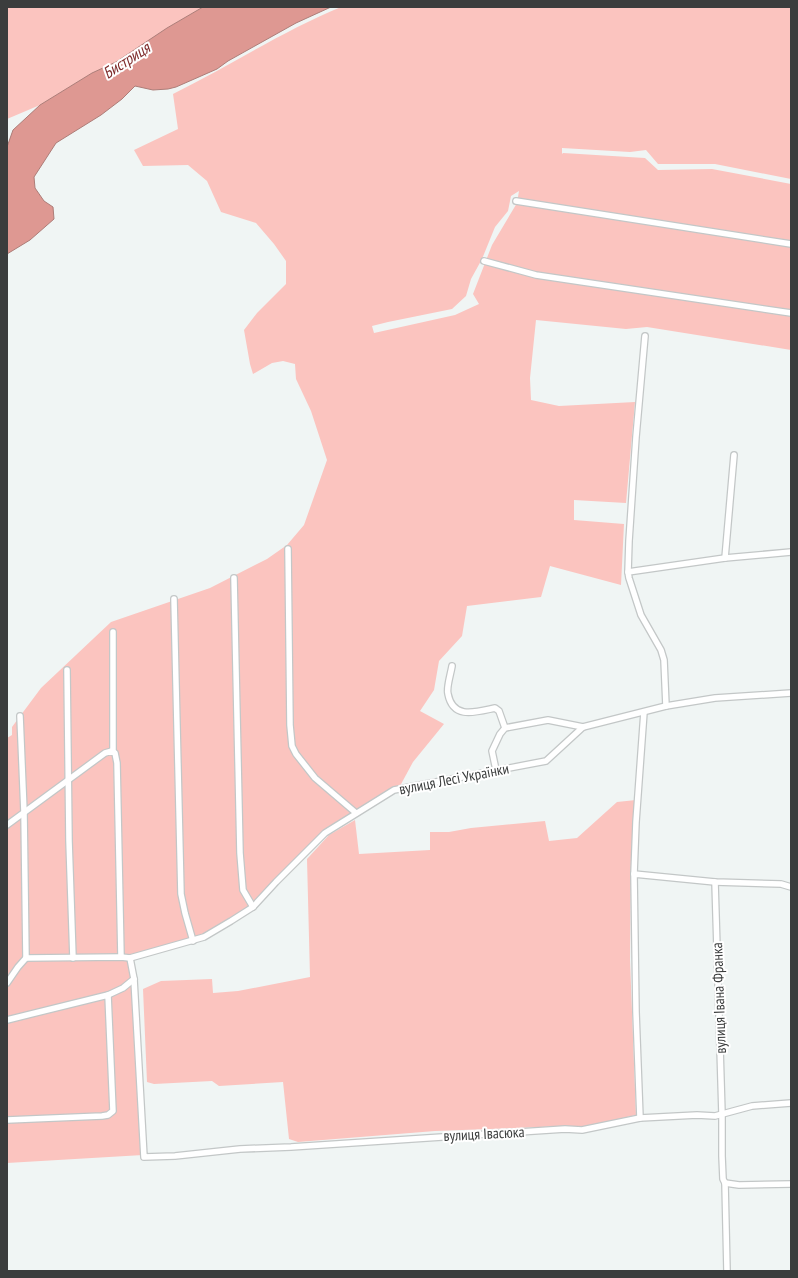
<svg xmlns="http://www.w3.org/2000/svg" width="798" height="1278" font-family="'PT Sans Narrow',sans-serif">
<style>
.green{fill:#fbc4bf;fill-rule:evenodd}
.water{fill:#de9892;stroke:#ad7d78}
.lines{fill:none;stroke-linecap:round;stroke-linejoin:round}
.minor-casing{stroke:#c3c7c7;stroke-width:8}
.minor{stroke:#fff;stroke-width:5.5}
.labels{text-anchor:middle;stroke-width:4;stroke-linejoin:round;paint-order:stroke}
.street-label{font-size:15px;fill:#3b3d3d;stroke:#fff}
.water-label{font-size:16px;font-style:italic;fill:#7d2a2a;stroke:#fff}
</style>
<rect width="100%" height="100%" fill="#f0f5f4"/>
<g class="green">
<polygon points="7,7 203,7 167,28 116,62 92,73 40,105 7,119"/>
<path d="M 341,7 L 791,7 L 791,179 L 715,164 L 658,164 L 646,150 L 630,152 L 562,148 L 562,154 L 563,153 L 645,158 L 658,170 L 712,169 L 791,184 L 791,350 L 647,327 L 626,329 L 536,320 L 530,378 L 531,400 L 559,406 L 635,402 L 626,503 L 574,500 L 574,520 L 624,524 L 621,585 L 550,566 L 541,597 L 467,606 L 462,636 L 439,661 L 434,690 L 420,711 L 444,724 L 413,762 L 400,786 L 331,828 L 244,911 L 200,937 L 127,956 L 137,994 L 143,1155 L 7,1163 L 7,738 L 12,735 L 12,727 L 41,688 L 111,622 L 210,588 L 267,559 L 287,545 L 304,525 L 327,460 L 311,411 L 296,379 L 295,364 L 283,361 L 272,363 L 253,374 L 250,364 L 244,330 L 257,313 L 286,284 L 286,261 L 274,244 L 256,223 L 221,212 L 207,181 L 188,165 L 143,166 L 134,150 L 178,129 L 173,94 C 229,66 283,31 341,7 ZM 519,191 L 517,203 L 492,245 L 473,294 L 479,304 L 455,315 L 374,333 L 372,326 L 388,322 L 452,309 L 466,296 L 471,279 L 482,259 L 495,227 L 508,211 L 511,196 Z"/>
<polygon points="636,800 631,853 630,960 636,1115 583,1127 566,1126 435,1131 298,1142 289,1139 283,1082 219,1086 212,1081 154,1084 147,1082 143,989 161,981 212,979 213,993 238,991 310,977 307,859 329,835 355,820 359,854 430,850 430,832 449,832 471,828 545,821 549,841 577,838 617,802"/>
</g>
<polygon class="water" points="203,7 331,7 296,23 228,61 217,69 176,87 168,89 153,90 135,86 122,99 101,115 56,143 34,177 35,188 44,201 53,207 54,219 30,240 7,254 7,147 13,130 40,105 92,73 116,62 167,28"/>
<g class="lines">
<defs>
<g id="minor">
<polyline points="516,201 791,244"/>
<polyline points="484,261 536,275 791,313"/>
<polyline points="288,549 290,725 292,746 296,754 315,778 356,813"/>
<polyline points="725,558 734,455"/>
<polyline points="628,572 629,541 636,437 645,336"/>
<polyline points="234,578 240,853 243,890 253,907"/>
<polyline points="174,599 181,894 185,913 193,941"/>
<polyline points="113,632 113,752"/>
<path d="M 452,666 C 451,673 446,688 448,694 C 453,720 476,712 495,708 L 499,711 L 505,728"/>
<polyline points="67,670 69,841 73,958"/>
<polyline points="666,706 664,660 661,650 641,615 629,578 628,572 725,558 791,552"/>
<polyline points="20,716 24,812 26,958"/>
<polyline points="496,770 492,751 500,734 505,728 548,720 583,727"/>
<polyline points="7,825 105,753 112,751 115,753 117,763 121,957"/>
<polyline points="634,874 636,822 644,712"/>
<polyline points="715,882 722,1114 722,1156 723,1179 725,1183 727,1271"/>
<polyline points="130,958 134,979 144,1157 175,1156 240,1149 291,1147 565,1129 582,1130 640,1118 697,1115 715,1116 752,1106 791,1103"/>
<polyline points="7,983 18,967 26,958 121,957 130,958 204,937 231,921 253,907 276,882 325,833 394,790 546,761 583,727 666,706 715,698 791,693"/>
<polyline points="108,995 123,988 134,979"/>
<polyline points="7,1020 108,995 113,1111 108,1115 102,1116 7,1120"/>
<polyline points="640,1118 636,1012 634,874 715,882 781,884 791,887"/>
<polyline points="725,1183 739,1185 791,1184"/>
</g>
</defs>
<use href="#minor" class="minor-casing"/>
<use href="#minor" class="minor"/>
</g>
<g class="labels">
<g class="street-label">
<text transform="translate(454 779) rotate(-11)" y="5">вулиця Лесі Українки</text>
<text transform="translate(719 998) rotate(-92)" y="5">вулиця Івана Франка</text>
<text transform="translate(484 1134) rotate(-3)" y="5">вулиця Івасюка</text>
</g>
<g class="water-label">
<text transform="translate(126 60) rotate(-33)" y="6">Бистриця</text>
</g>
</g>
<rect width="798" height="1278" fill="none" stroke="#3b3d3d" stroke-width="16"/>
</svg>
